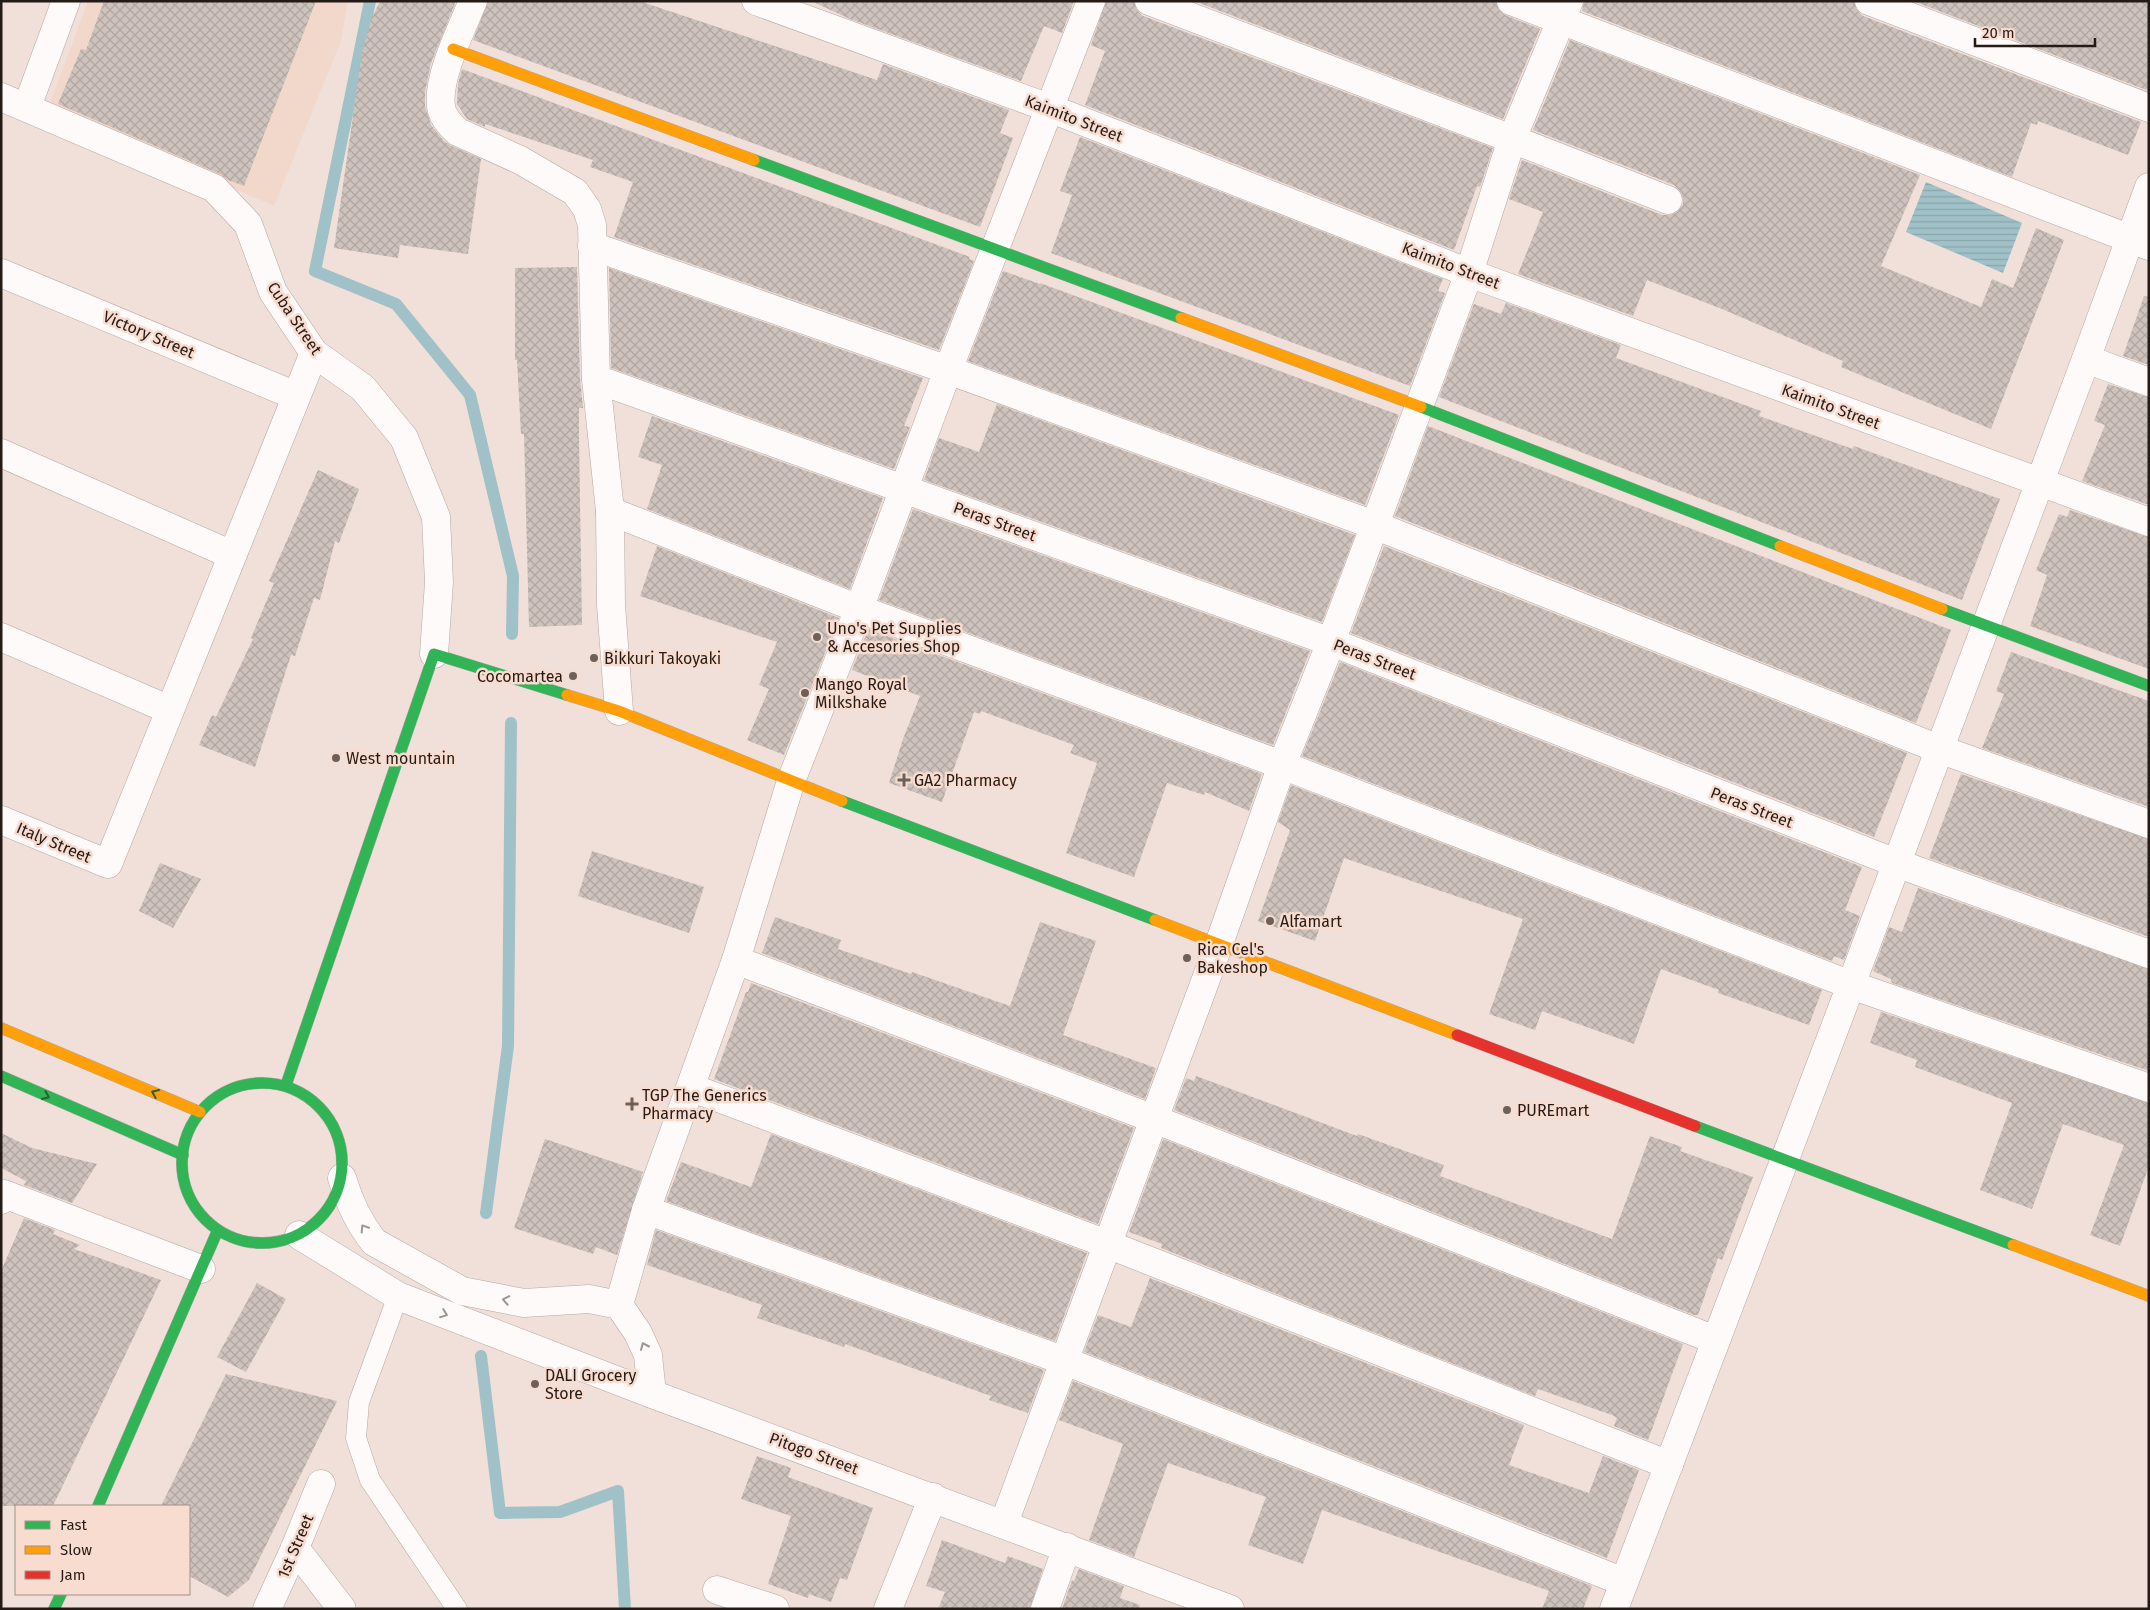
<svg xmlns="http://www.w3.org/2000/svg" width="2150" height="1610" font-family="'Fira Sans',sans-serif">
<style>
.built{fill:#f2d7cb}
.water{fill:url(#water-rules)}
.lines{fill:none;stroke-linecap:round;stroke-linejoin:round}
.stream{stroke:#a0c1c8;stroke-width:12}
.building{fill:url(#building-cross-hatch)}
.lane-casing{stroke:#b4a8a3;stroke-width:21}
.street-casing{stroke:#b4a8a3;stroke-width:29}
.fast-casing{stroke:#b4a8a3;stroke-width:12}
.slow-casing{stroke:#b4a8a3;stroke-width:12}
.jam-casing{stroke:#b4a8a3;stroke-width:12}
.lane{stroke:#fdfaf9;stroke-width:20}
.street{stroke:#fdfaf9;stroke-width:28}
.fast{stroke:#30b455;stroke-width:11}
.slow{stroke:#ff9f0a;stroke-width:11}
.jam{stroke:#e5322d;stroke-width:11}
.oneway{stroke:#2a6032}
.oneway2{stroke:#9c9693}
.poi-dot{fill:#6c605a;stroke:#f9dcd0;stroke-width:2}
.labels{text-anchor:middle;stroke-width:5;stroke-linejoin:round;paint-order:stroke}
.street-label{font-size:16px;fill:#251b16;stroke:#f9dcd0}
.poi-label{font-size:16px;fill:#251b16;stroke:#f9dcd0;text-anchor:start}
</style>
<defs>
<pattern id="water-rules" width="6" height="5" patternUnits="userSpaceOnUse" patternTransform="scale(1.25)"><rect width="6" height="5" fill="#a0c1c8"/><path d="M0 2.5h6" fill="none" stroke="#8aa5ab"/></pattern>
<pattern id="building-cross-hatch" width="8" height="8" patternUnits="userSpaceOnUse" patternTransform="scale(1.25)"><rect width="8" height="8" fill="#cec2bc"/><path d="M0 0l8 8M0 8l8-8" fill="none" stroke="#b1a6a1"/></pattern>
</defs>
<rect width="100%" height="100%" fill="#f0e0d9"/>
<polygon class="built" points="88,1 348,1 341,41 274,206 48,108"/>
<polygon class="water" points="1926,182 2022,223 2003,273 1906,232"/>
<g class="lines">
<g class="stream">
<polyline points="370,1 315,271 396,304 470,395 513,576 512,634"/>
<polyline points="486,1213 508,1046 511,723"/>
<polyline points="481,1356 500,1513 560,1512 618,1491 625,1609"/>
</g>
</g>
<g class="building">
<polygon points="104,1 316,1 244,186 228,180 220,174 58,104 81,49 86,50"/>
<polygon points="380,1 456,1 431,63 425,92 425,106 431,125 444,141 452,146 481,159 468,254 400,245 398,258 334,248 362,53 371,20"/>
<polygon points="488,1 639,1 877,80 883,64 1009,110 1000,133 1013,138 980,227 473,40"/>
<polygon points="811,1 1074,1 1062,33 1044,26 1021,81 850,19"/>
<polygon points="1106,1 1134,1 1137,10 1143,16 1493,148 1480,187 1477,186 1454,250 1085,105 1105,51 1091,45"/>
<polygon points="1194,1 1496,1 1499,10 1505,15 1540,29 1503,119"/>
<polygon points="1584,1 1854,1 1857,10 1863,16 2141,122 2128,155 2038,121 2037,125 2031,123 2012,177 1582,11"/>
<polygon points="1913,1 2149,1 2149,91"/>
<polygon points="1570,40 1920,175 1881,266 1981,307 1992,279 2013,288 2036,228 2064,240 1991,429 1841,367 1843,361 1722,309 1647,280 1633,316 1518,274 1543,212 1509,199 1522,160 1662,215 1670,215 1677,212 1683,205 1683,198 1680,191 1674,185 1533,130"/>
<polygon points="462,69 970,257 969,259 974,261 939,350 614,237 633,182 590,167 593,160 485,124 485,127 467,119 457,104 458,84"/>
<polygon points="1080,137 1443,279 1438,291 1445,293 1410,386 1051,253 1072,195 1060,191"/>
<polygon points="577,267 580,379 583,408 579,408 579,437 582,625 529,627 524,434 521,434 517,360 515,360 515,268"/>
<polygon points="609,268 923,378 904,426 910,427 894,469 611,368"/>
<polygon points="1003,271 1040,284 1040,283 1399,415 1365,505 968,361"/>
<polygon points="2144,296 2149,297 2149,365 2123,356"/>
<polygon points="1506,303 1621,345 1616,358 1761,411 1759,416 1853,449 1854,446 2000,499 1962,600 1439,397 1474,304 1501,314"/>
<polygon points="2108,384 2149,397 2149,505 2082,481 2105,425 2094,421"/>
<polygon points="997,404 1355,535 1322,622 924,480 939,438 979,452"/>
<polygon points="652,416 883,498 850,589 647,509 662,465 638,457"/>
<polygon points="1428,426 1951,630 1916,723 1395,516"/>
<polygon points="318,470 359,489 339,543 335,541 320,600 314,598 295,656 291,655 255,767 199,745 212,715 216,717 253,639 251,638 274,583 269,581"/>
<polygon points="913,509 1310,651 1273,745 879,600"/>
<polygon points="2070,510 2149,537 2149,669 2030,626 2047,575 2036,570 2059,514 2067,517"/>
<polygon points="657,546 839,618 784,755 747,740 769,689 759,685 777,642 640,596"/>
<polygon points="1384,546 1907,753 1874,837 1351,633"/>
<polygon points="868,629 1262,774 1249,811 1205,792 1204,795 1167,783 1134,877 1066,853 1097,763 1070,753 1074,745 981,711 980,714 974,712 942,802 889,783 903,739 920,696 852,670"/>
<polygon points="2011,652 2149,701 2149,807 1982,748 2004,694 1996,691"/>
<polygon points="1340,662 1862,867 1845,910 1860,916 1844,960 1834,956 1832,961 1302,756"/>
<polygon points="1961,774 2149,839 2149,937 1929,858"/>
<polygon points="1291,785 1822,990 1809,1025 1718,993 1719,990 1661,969 1634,1044 1542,1011 1535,1030 1489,1014 1523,919 1344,858 1315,941 1258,921 1290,830 1278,822"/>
<polygon points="592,851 704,887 689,933 578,896"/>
<polygon points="160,863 201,879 173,928 139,911"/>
<polygon points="1918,888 2149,969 2149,1071 1892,983 1891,979 1873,971 1889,927 1902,932"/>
<polygon points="775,917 841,940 838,949 911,974 912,972 1010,1006 1040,922 1096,941 1063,1035 1156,1068 1145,1099 762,953"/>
<polygon points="751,983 1134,1128 1098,1224 714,1079 746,992 748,992"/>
<polygon points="1881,1012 2149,1103 2149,1166 2120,1246 2090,1235 2124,1145 2063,1124 2032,1209 1980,1190 2012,1103 1915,1067 1917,1060 1870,1043"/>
<polygon points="1196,1076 1357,1136 1358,1134 1444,1165 1440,1176 1612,1239 1650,1136 1682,1147 1680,1151 1753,1177 1722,1260 1718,1258 1698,1315 1694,1315 1174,1110 1186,1078 1194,1081"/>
<polygon points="1,1133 32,1148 97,1164 72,1203 24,1185 26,1181 1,1168"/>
<polygon points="771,1134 1087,1253 1055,1341 666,1201 681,1162 751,1187"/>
<polygon points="545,1139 643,1172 617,1255 596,1247 593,1254 514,1228"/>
<polygon points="1163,1139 1683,1344 1648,1440 1614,1426 1617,1418 1612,1415 1538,1389 1535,1396 1161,1248 1162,1244 1129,1232"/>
<polygon points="24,1218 55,1230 53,1234 80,1245 74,1249 161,1280 53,1506 1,1506 1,1271"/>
<polygon points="656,1230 1044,1370 1028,1413 989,1400 991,1396 845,1344 844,1347 757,1318 762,1305 647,1265"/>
<polygon points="1150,1278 1524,1425 1509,1465 1589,1493 1603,1456 1639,1470 1607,1558 1084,1352 1098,1315 1131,1327"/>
<polygon points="257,1283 286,1299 246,1372 217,1357"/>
<polygon points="226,1374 337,1401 249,1580 228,1597 189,1576 189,1506 161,1506"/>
<polygon points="1073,1381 1592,1586 1583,1609 1542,1609 1549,1591 1322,1510 1303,1564 1248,1545 1266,1497 1168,1463 1134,1557 1089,1540 1123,1444 1059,1420"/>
<polygon points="757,1456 791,1468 788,1477 873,1508 847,1580 840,1578 831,1602 809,1594 808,1598 768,1584 791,1516 741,1499"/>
<polygon points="942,1540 1005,1563 1008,1556 1043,1569 1030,1609 938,1609 945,1592 926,1586"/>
<polygon points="1079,1569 1124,1586 1120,1598 1140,1605 1139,1609 1062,1609 1072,1580 1074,1581"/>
</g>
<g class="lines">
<defs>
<polyline id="lane" points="398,1296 359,1402 356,1438 370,1480 457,1609"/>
<g id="street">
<path d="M 473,1 C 462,28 437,77 441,106 C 442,117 451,126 458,132 L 520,160 L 575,192 L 587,209 L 592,225 L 596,379 L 610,511 L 611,605 L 619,711"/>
<polyline points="756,1 1049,108 1469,273 2149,522"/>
<polyline points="1149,1 1512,139 1668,200"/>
<polyline points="1511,1 2149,246"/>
<polyline points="1869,1 2149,108"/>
<polyline points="1,97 214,188 248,224 273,292 314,353 363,388 404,438 436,517 439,582 434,654"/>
<polyline points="27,107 66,1"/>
<polyline points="592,246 948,370 1374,525 1939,749 2149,824"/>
<polyline points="1,273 296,396"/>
<polyline points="2086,359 2149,382"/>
<polyline points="596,379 1331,642 1896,863 2149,954"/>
<polyline points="1,453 232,555"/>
<polyline points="610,511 859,609 1282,765 1851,985 2149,1088"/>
<polyline points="1,637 170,710"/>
<polyline points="1,820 108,864 314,353"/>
<polyline points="736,960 1154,1119 1715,1340"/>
<polyline points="692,1088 1107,1244 1669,1465"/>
<path d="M 342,1178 C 349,1202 358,1222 374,1242 L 462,1291 L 524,1303 L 589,1299 L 619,1305 L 638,1333 L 648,1355 L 652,1394"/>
<polyline points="1,1200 4,1194 201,1269"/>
<polyline points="646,1210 1065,1361 1624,1582"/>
<polyline points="299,1235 398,1296 652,1394 1230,1609"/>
<polyline points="619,1305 646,1210 736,960 791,781 859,609 948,370 1091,1"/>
<polyline points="1004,1523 1219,944 1282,765 1331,642 1469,273 1512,139 1569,1"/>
<polyline points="295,1548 342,1609"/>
<polyline points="717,1590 775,1609"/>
<polyline points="267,1609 295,1548 321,1484"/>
<polyline points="888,1609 933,1497"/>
<polyline points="1045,1609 1067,1547"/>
<polyline points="1614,1609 1851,985 2086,359 2149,187"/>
</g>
<g id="fast">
<polyline points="754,160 1181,318"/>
<polyline points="1421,407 1780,546"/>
<polyline points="1942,609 2149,686"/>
<polyline points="842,801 1155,920"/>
<polyline points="1,1076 183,1155"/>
<circle cx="262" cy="1163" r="80"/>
<polyline points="286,1085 434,654 567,695"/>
<polyline points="1695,1126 2013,1245"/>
<polyline points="98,1506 217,1232"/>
<polyline points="54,1609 61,1594"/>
</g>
<g id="slow">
<polyline points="453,49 754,160"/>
<polyline points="1181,318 1421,407"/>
<polyline points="1780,546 1942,609"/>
<polyline points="567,695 619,711 842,801"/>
<polyline points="1155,920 1457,1035"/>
<polyline points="1,1028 200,1112"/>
<polyline points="2013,1245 2149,1296"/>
</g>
<polyline id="jam" points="1457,1035 1695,1126"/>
</defs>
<use href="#lane" class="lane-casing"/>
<use href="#street" class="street-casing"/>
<use href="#fast" class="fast-casing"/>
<use href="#slow" class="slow-casing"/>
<use href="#jam" class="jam-casing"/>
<use href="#lane" class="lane"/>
<use href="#street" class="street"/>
<use href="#fast" class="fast"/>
<use href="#slow" class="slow"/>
<use href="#jam" class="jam"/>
</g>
<defs><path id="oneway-chevron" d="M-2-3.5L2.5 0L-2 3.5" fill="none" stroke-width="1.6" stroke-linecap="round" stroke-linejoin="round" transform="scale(1.25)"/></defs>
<g class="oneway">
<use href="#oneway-chevron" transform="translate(155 1093) rotate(-157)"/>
<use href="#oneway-chevron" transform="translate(46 1096) rotate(23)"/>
</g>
<g class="oneway2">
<use href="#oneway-chevron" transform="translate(364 1228) rotate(-123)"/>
<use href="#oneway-chevron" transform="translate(506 1300) rotate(-169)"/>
<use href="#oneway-chevron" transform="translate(444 1314) rotate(21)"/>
<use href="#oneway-chevron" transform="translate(644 1346) rotate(-114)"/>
</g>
<g class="poi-dot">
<circle cx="817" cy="637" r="5"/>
<circle cx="594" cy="658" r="5"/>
<circle cx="573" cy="676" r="5"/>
<circle cx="805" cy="693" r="5"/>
<circle cx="336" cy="758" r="5"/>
<path d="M901.5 772.5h5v5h5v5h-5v5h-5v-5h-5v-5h5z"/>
<circle cx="1270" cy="921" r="5"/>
<circle cx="1187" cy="958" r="5"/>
<path d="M629.5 1096.5h5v5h5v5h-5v5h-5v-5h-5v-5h5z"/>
<circle cx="1507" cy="1110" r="5"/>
<circle cx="535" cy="1384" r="5"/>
</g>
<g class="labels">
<g class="street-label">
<text transform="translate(1074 118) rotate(21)" y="6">Kaimito Street</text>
<text transform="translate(1451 265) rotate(21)" y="6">Kaimito Street</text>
<text transform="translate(295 318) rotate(56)" y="6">Cuba Street</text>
<text transform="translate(149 334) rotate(23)" y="6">Victory Street</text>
<text transform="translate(1831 406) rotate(20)" y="6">Kaimito Street</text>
<text transform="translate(995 521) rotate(20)" y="6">Peras Street</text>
<text transform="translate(1375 659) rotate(21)" y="6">Peras Street</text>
<text transform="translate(1752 807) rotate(21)" y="6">Peras Street</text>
<text transform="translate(54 842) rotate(23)" y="6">Italy Street</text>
<text transform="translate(814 1453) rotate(20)" y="6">Pitogo Street</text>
<text transform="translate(295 1546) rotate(-67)" y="6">1st Street</text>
</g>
<g class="poi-label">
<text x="827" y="634">Uno's Pet Supplies<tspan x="827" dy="18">&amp; Accesories Shop</tspan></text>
<text x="604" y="664">Bikkuri Takoyaki</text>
<text x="563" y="682" text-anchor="end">Cocomartea</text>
<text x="815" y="690">Mango Royal<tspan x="815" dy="18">Milkshake</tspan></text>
<text x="346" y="764">West mountain</text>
<text x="914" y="786">GA2 Pharmacy</text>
<text x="1280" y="927">Alfamart</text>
<text x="1197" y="955">Rica Cel's<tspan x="1197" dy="18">Bakeshop</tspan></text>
<text x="642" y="1101">TGP The Generics<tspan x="642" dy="18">Pharmacy</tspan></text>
<text x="1517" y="1116">PUREmart</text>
<text x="545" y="1381">DALI Grocery<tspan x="545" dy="18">Store</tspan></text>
</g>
</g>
<rect width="2150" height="1610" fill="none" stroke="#251b16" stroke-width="5"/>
<rect x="15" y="1505" width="175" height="90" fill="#f9dcd0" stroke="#a48f86"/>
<rect x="25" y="1521" width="25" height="8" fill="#30b455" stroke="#a48f86"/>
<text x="60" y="1530" font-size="15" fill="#251b16">Fast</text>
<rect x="25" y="1546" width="25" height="8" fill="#ff9f0a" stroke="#a48f86"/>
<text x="60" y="1555" font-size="15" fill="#251b16">Slow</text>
<rect x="25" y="1571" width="25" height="8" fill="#e5322d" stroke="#a48f86"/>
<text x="60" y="1580" font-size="15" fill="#251b16">Jam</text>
<path d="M1975 38v8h120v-8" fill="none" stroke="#251b16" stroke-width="2.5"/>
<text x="1982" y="38" font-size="15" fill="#251b16" stroke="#f9dcd0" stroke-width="4" paint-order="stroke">20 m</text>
</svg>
